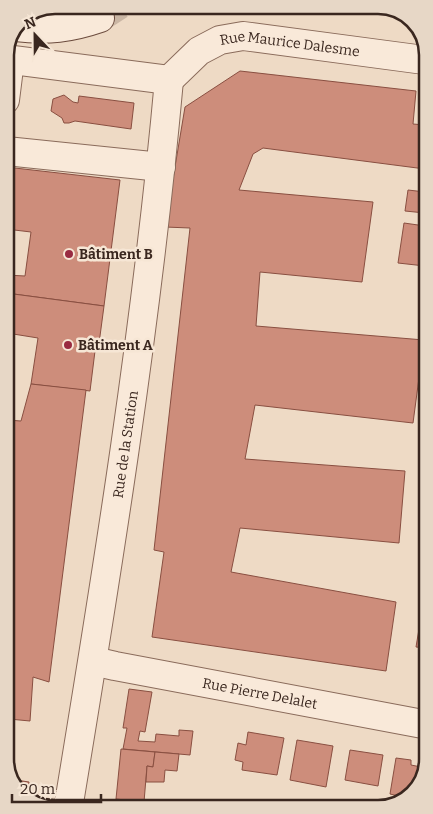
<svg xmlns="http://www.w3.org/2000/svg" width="433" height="814" font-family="Bitter,serif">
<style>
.building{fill:#cd8d7b;stroke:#894f41}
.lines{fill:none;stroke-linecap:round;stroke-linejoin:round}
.secondary-tunnel{stroke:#cab6a4;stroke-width:28;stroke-dasharray:28 14;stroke-linecap:butt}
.street-casing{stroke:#8a6b5b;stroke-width:30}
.secondary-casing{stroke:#6c4c3e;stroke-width:30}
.street{stroke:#f9e9d9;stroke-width:28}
.secondary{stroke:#f9e9d9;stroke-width:28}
.rail-casing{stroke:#3a271f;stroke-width:5.5}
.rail{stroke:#f6e6d5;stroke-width:4;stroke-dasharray:11;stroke-linecap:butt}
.poi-dot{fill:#992b41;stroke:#f6e6d5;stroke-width:2}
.labels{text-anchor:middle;stroke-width:5;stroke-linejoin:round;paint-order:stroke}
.street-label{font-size:14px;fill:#3a271f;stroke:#f6e6d5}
.poi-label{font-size:14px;font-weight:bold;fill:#3a271f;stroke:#f6e6d5;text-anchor:start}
.rim{fill:none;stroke:#3a271f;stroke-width:2.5}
</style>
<rect width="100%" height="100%" fill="#eedac5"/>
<g class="building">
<polygon points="240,71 416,91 413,124 425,125 425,169 263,148 253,154 239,190 373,202 362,282 260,272 256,326 424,340 413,423 255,405 245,459 405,471 399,543 240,528 231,572 396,602 386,671 152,637 164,552 154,550 190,228 165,227 185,107"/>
<polygon points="64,95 73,102 78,103 79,96 134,103 131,129 75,121 69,123 64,123 62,118 51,111 53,99"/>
<polygon points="6,167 120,180 104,306 6,293 6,275 25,276 31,232 6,229"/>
<polygon points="408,190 425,192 425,213 405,211"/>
<polygon points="404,223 425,226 425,266 398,263"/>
<polygon points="6,293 104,306 98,351 95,351 90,391 31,384 38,338 7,333"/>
<polygon points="31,384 86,390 49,682 33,677 30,721 9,719 7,503 9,490 7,489 7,420 21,421"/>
<polygon points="422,611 427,612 427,648 416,647"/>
<polygon points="129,689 152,692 145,732 140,731 138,741 155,742 156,734 179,736 179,730 193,731 190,755 123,749 127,728 123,728"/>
<polygon points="248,732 284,738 277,775 242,770 243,762 235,760 238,743 246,745"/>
<polygon points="297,740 333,746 326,787 290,780"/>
<polygon points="121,749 155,752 153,767 147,766 144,802 116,799"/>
<polygon points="350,750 383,755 378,786 345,780"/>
<polygon points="155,752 179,754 177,771 165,770 164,782 146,782 147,766 153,767"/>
<polygon points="396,758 411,760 411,765 426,768 420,787 407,798 390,794"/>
<polygon points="9,779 29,782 27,801"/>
</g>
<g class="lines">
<polyline class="secondary-tunnel" points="100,18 120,5"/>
<defs>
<g id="street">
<polyline points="5,59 169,80"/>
<path id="s1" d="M 169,80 L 199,51 L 220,40 L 243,36 L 424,60"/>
<polyline points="5,100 10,60"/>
<polyline points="6,151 161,167"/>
<path id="s2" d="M 93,661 L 115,666 L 428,725"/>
<path id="s3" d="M 68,809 C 108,567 147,324 169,80"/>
</g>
<path id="secondary" d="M 16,27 C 47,31 71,28 100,18"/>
</defs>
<use href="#street" class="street-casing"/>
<use href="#secondary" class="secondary-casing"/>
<use href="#street" class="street"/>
<use href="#secondary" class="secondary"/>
<defs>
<polyline id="rail" points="330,5 408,15"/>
</defs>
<use href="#rail" class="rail-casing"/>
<use href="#rail" class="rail"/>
</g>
<g class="poi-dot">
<circle cx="69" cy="254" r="5"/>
<circle cx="68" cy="345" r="5"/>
</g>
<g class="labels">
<g class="street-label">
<text dy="5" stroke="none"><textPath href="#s1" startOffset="136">Rue Maurice Dalesme</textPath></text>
<text dy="5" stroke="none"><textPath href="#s3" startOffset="369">Rue de la Station</textPath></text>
<text dy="5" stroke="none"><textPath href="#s2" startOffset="170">Rue Pierre Delalet</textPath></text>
</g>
<g class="poi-label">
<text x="79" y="259">Bâtiment B</text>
<text x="78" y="350">Bâtiment A</text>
</g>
</g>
<path d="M0 0H433V814H0ZM55 14H378A41 41 0 0 1 419 55V759A41 41 0 0 1 378 800H55A41 41 0 0 1 14 759V55A41 41 0 0 1 55 14Z" fill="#e7d7c6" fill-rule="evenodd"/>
<path class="rim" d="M55 14H378A41 41 0 0 1 419 55V759A41 41 0 0 1 378 800H55A41 41 0 0 1 14 759V55A41 41 0 0 1 55 14Z"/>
<g transform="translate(35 35) rotate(338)" stroke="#f6e6d5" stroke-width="4" paint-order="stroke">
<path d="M0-4L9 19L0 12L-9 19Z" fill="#3a271f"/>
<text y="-8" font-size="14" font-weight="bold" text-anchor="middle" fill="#3a271f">N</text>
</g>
<path d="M12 794v8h89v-8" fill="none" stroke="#3a271f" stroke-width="2.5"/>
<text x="20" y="794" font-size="15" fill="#3a271f" stroke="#f6e6d5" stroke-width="4" paint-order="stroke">20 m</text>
</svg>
